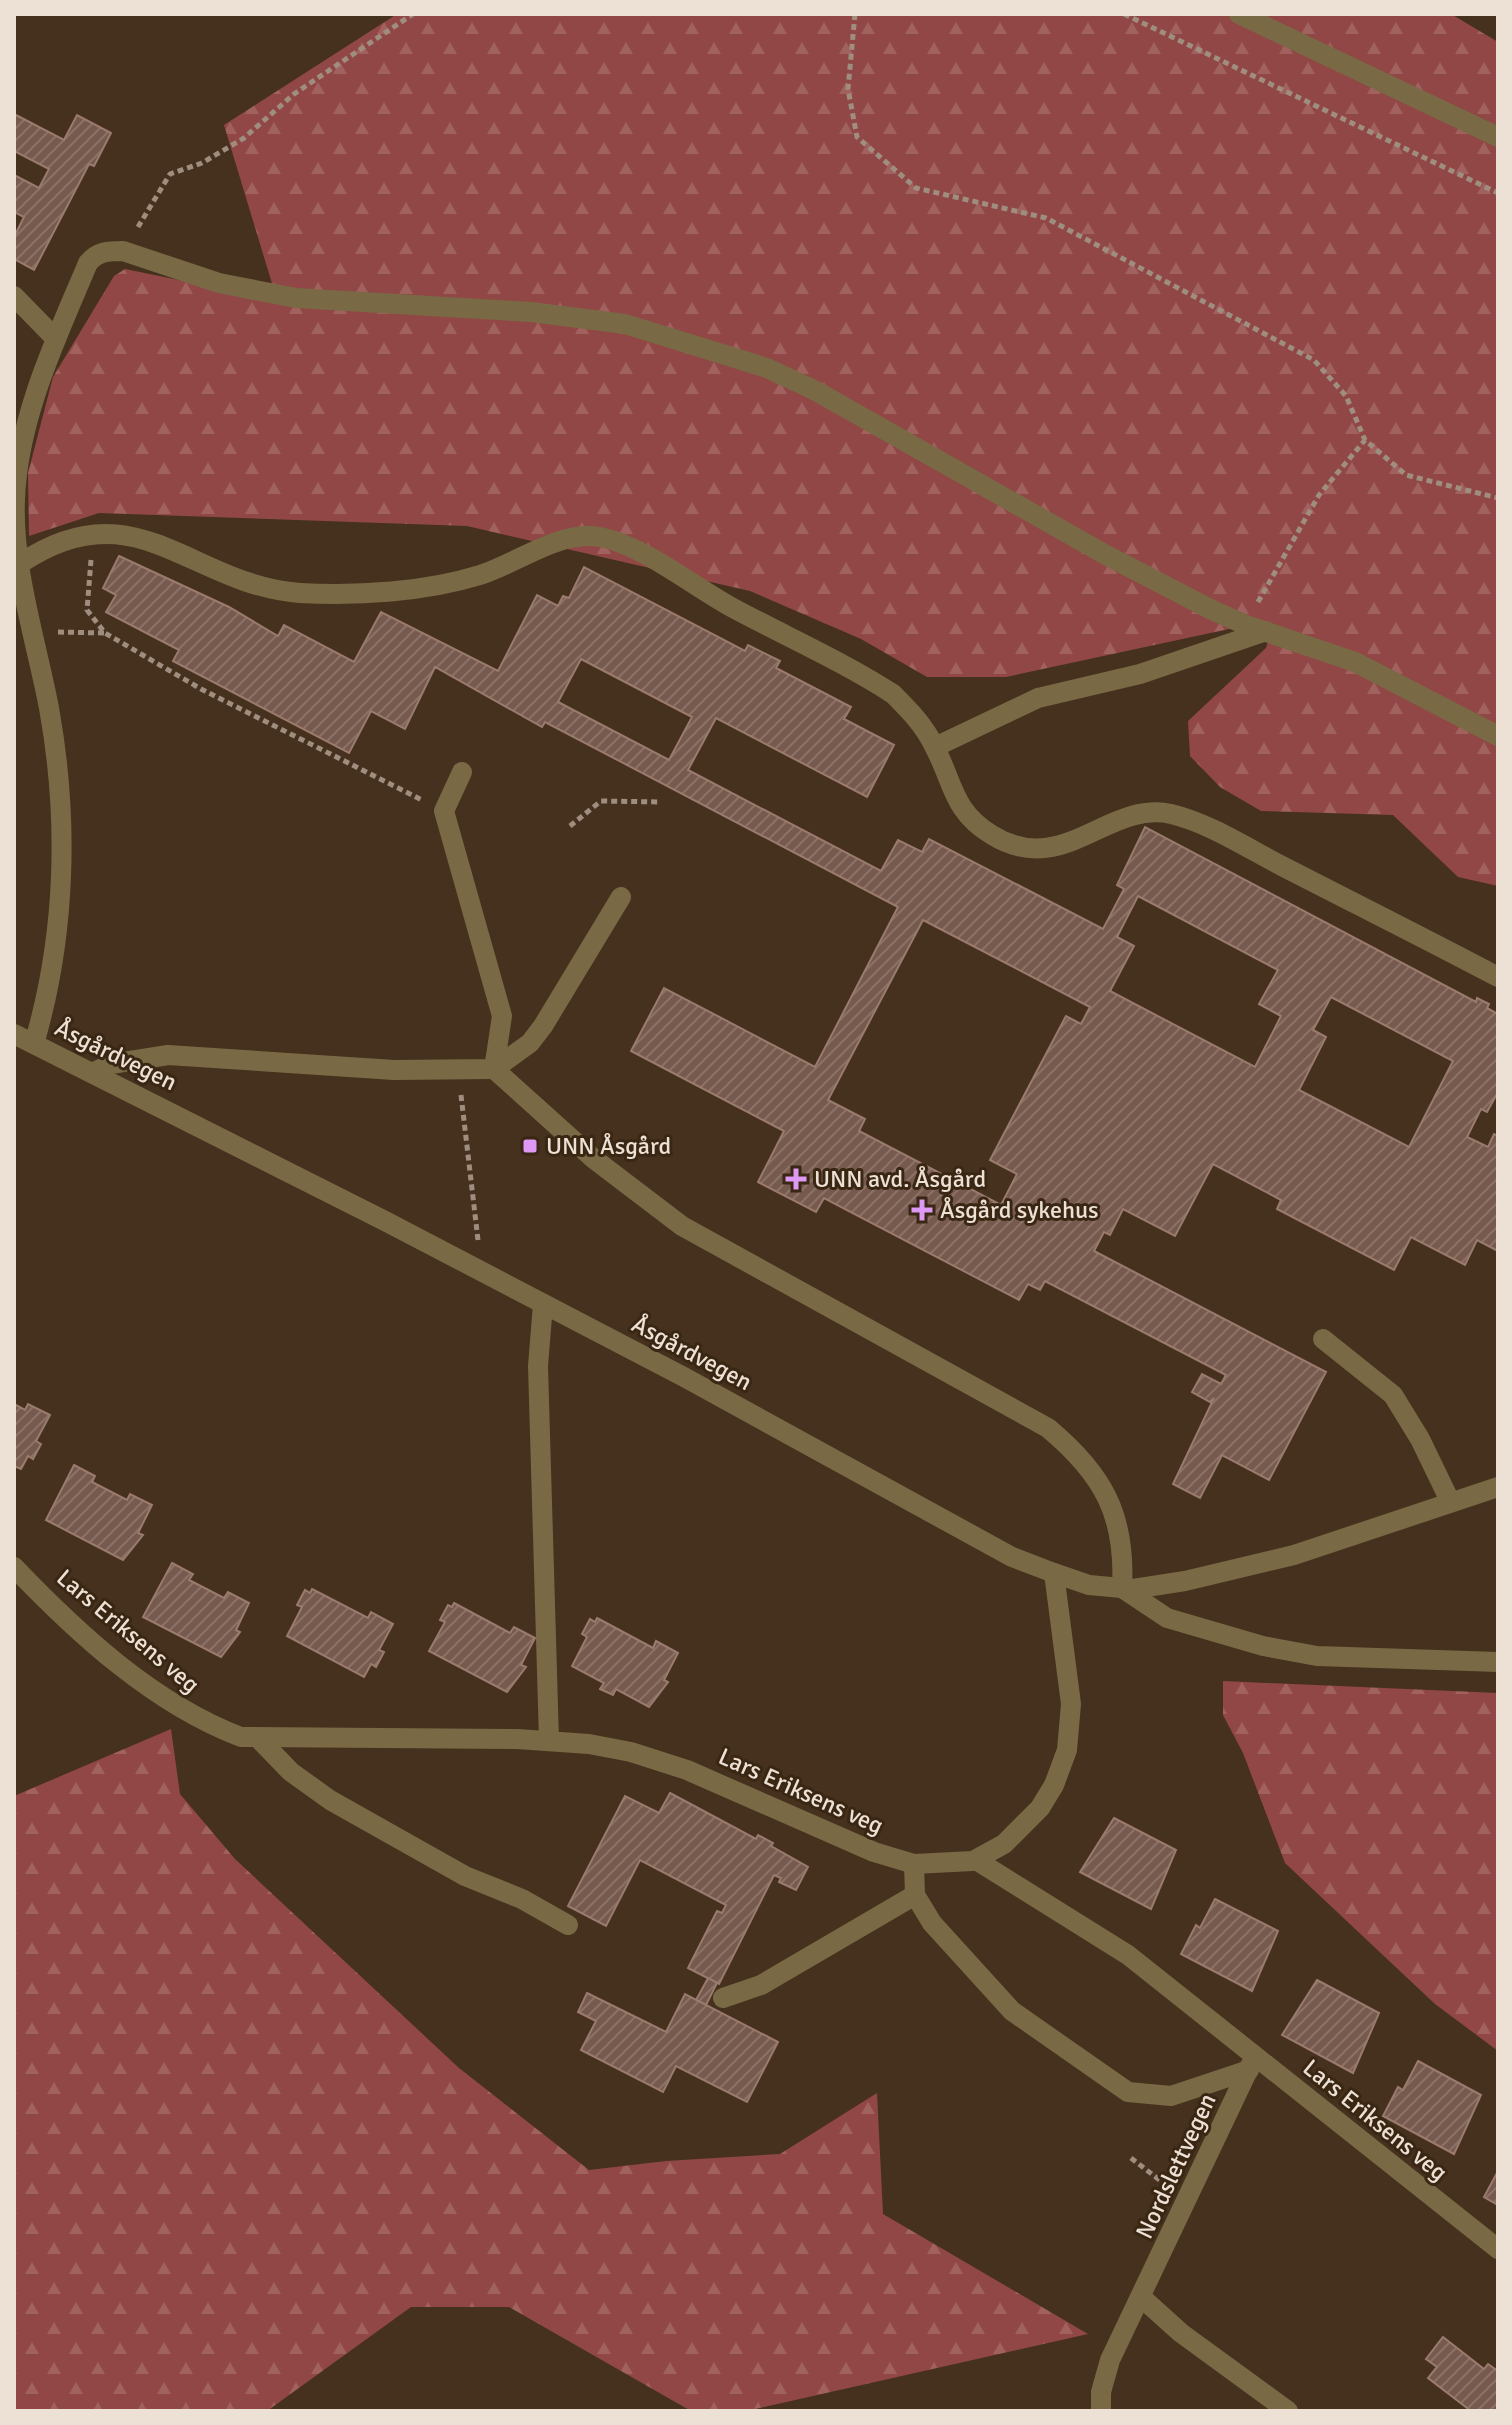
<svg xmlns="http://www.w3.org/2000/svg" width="1512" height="2425" font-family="Signika,sans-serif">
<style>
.forest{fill:url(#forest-firs)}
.building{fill:url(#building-hatch);stroke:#9a7b6e;stroke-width:2;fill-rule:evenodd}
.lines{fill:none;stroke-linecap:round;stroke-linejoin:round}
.path{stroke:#9f8e7f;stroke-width:5;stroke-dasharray:6 4;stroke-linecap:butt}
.minor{stroke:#796a45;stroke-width:20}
.poi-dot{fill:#dd99f3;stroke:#3a2713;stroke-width:3}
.labels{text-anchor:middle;stroke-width:6;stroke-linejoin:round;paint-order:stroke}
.street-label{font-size:24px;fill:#ede0d4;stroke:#3a2713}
.poi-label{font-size:24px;fill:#ede0d4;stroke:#3a2713;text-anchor:start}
</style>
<defs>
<pattern id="forest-firs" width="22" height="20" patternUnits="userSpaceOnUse" patternTransform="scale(2)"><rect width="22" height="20" fill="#914745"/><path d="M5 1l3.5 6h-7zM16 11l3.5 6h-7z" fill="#a1615f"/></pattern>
<pattern id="building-hatch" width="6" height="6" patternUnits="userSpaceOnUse" patternTransform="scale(2)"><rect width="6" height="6" fill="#775a4e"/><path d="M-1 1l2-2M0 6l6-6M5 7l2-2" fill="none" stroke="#8b7167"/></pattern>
</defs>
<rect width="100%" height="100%" fill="#45311d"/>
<g class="forest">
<polygon points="397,14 1451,14 1498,42 1498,886 1458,877 1393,815 1261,811 1220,787 1190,756 1188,721 1266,648 1271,631 1243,626 1006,677 927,677 861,639 750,591 467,526 99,513 29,536 28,473 53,377 114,276 125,269 277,300 224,125"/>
<polygon points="1223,1681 1498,1693 1498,2051 1435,2004 1285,1863 1243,1753 1223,1715"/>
<polygon points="171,1729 180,1794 235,1859 459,2068 589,2170 666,2161 780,2154 877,2093 883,2214 1088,2334 746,2411 691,2411 509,2307 411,2307 267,2411 14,2411 14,1796"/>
</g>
<g class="building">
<polygon points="14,114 64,140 77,115 111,133 94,166 89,164 34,270 14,259 14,237 24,217 14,212 14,175 39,188 49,169 14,151"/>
<path d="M 119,556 L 229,607 L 278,636 L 284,625 L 354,662 L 381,612 L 498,671 L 537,595 L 558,606 L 563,596 L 569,598 L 584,567 L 745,651 L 748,645 L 780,661 L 776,668 L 851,707 L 844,719 L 894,745 L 867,797 L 716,718 L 688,770 L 881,871 L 898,840 L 922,852 L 929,839 L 1103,929 L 1124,889 L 1117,885 L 1145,827 L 1476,1002 L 1477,998 L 1489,1004 L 1487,1008 L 1498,1014 L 1498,1092 L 1487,1112 L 1481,1109 L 1467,1137 L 1488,1147 L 1494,1134 L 1498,1136 L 1498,1251 L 1477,1240 L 1465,1265 L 1411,1237 L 1394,1270 L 1277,1209 L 1281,1200 L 1213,1164 L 1175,1236 L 1123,1209 L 1110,1235 L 1104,1232 L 1094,1251 L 1326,1372 L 1269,1480 L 1222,1455 L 1200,1498 L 1173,1484 L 1214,1398 L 1210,1402 L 1192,1392 L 1202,1374 L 1221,1384 L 1226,1375 L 1045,1281 L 1040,1290 L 1028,1284 L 1019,1300 L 824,1198 L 816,1212 L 758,1182 L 784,1131 L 631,1051 L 664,988 L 815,1067 L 898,907 L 545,722 L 542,727 L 435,667 L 405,729 L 371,711 L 349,753 L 173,661 L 179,650 L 106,612 L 116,595 L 103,588 ZM 581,659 L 692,717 L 669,760 L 558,702 ZM 1138,896 L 1278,970 L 1259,1004 L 1281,1016 L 1255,1067 L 1110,991 L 1134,946 L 1117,937 ZM 923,920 L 1090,1007 L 1081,1024 L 1066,1016 L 990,1160 L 1017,1174 L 1001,1205 L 859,1131 L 865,1119 L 828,1100 ZM 1331,997 L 1453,1061 L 1409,1147 L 1299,1090 L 1326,1037 L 1313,1030 Z"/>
<polygon points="14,1404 25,1410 28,1404 50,1415 36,1441 41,1444 33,1459 28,1456 21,1469 14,1466"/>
<polygon points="74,1465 95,1476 92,1482 127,1500 130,1494 152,1505 138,1533 143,1535 123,1560 46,1520"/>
<polygon points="172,1563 193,1574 189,1580 224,1598 228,1592 249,1603 236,1630 240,1632 221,1657 143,1617"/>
<polygon points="312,1589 368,1618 371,1612 393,1624 379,1650 384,1652 376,1667 371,1664 364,1677 287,1636 302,1607 297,1605 305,1590 310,1593"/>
<polygon points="454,1603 510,1633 514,1627 535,1638 521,1665 526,1667 507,1692 429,1651 445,1622 440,1620 448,1605 452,1607"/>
<polygon points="597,1618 653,1648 656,1641 678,1653 664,1680 668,1682 649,1707 616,1689 613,1695 600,1689 604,1683 572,1666 587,1637 582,1634 590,1619 595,1622"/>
<polygon points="670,1793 756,1839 758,1835 773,1843 771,1846 808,1867 796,1890 779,1882 781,1878 774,1875 719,1984 688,1968 717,1911 722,1913 726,1905 640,1860 606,1926 568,1906 625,1796 659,1813"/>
<polygon points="1114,1818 1176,1850 1151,1909 1080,1872"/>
<polygon points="1215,1899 1278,1931 1252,1991 1181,1954 1196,1925 1200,1928"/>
<polygon points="708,1978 717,1983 706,2005 696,2000"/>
<polygon points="1317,1980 1379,2013 1353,2073 1282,2035"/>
<polygon points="587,1993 666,2032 685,1994 778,2042 747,2102 676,2066 663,2092 581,2050 596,2021 578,2012"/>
<polygon points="1418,2061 1481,2095 1454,2154 1383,2116 1398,2087 1403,2090"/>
<polygon points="1498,2171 1498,2205 1484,2197"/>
<polygon points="1443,2337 1484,2369 1488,2364 1498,2371 1498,2411 1471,2411 1428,2378 1437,2367 1426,2359"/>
</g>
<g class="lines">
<g class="path">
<polyline points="855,14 848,89 857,137 916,188 1046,218 1314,360 1346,396 1365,440 1406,475 1498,498"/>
<polyline points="1124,14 1498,193"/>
<polyline points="138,227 170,174 202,163 244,138 294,94 413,14"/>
<polyline points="91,560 87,610 105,633 201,689 422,800"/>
<polyline points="1258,602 1319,495 1365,440"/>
<polyline points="58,632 104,633"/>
<polyline points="570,826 601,801 660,802"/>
<polyline points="461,1095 478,1240"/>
<polyline points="1131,2158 1166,2185"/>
</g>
<g class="minor">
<polyline points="1239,14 1498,137"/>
<polyline points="14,296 56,339"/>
<path d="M 21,563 C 136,486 190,585 300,593 C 358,596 425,592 480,575 C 518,563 559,530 600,537 C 643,545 694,587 733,608 C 787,637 842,661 893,694 C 909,710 924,725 934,746 C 954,783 952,811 992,835 C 1063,879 1108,800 1171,814 C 1209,823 1247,848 1282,866 C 1354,903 1426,939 1498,977"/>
<polyline points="935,747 1038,698 1140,674 1266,631"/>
<polyline points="462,772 444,811 502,1016 494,1069"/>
<path d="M 14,1034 L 385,1221 L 684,1377 L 1012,1557 L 1054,1573 L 1071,1704 L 1067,1750 L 1054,1785 L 1040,1808 L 1004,1844 L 973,1861 L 914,1864 L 874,1852 L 687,1770 L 631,1752 L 589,1744 L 517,1739 L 241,1737 C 154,1704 78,1634 14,1567"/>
<path d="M 34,1044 C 66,935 69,819 49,708 C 36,640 12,568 15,499 C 18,417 57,337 88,263 C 98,251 109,251 123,251 L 219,283 L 296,298 L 531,312 L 625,324 L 767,368 L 816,391 L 1106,555 L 1212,610 L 1246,625 L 1355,662 L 1498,736"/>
<path d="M 494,1069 L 594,1159 L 682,1226 L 1048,1428 C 1103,1474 1126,1515 1122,1588 L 1167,1618 L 1263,1646 L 1317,1656 L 1498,1662"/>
<polyline points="94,1072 111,1064 168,1055 394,1070 494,1069 530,1043 543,1026 621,897"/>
<polyline points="543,1304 538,1366 549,1740"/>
<polyline points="1323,1339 1393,1395 1420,1439 1450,1501"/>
<polyline points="1054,1573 1089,1585 1133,1589 1185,1581 1294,1555 1498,1487"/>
<polyline points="259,1739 291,1772 330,1800 465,1876 522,1899 568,1925"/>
<polyline points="976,1860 1128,1955 1498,2249"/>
<polyline points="914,1864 915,1895 932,1923 1012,2011 1128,2092 1171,2096 1249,2070"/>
<polyline points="723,1998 761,1985 915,1895"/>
<polyline points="1141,2297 1181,2333 1288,2411"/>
<polyline points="1101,2411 1101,2392 1110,2360 1251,2064"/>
</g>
</g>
<g class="poi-dot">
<rect x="522" y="1138" width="16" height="16" rx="4"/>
<path d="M792 1167h8v8h8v8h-8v8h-8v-8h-8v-8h8z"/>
<path d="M918 1198h8v8h8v8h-8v8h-8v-8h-8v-8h8z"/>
</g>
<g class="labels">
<g class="street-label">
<text transform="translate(116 1055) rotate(26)" y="8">Åsgårdvegen</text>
<text transform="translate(692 1353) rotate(28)" y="8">Åsgårdvegen</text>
<text transform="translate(128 1631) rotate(40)" y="8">Lars Eriksens veg</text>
<text transform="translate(801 1791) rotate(24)" y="8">Lars Eriksens veg</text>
<text transform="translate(1375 2120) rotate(39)" y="8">Lars Eriksens veg</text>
<text transform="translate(1176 2166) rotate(-65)" y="8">Nordslettvegen</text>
</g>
<g class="poi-label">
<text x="546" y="1154">UNN Åsgård</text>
<text x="814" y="1187">UNN avd. Åsgård</text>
<text x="940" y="1218">Åsgård sykehus</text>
</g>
</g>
<rect width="1512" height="2425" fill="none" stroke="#ede0d4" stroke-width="32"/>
</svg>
